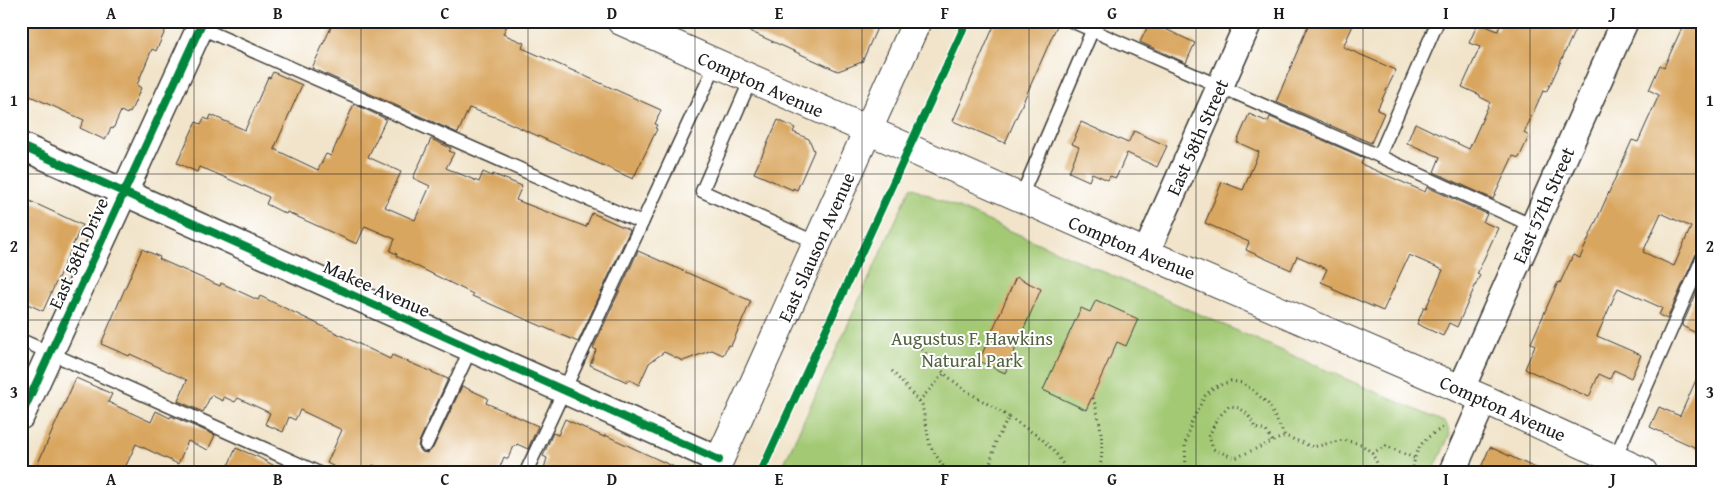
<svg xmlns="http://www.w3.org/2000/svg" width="1724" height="493" font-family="'Gentium Book Plus',serif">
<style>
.green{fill:#a3c974;stroke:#607248}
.building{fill:#d9a65f;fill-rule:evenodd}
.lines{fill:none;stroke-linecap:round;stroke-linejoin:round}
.service-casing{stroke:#3c3a36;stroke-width:15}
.minor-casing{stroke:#3c3a36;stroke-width:29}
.secondary-casing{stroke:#3c3a36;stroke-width:30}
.primary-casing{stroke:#3c3a36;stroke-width:30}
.path{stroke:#3c3a36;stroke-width:3;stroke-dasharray:1 4;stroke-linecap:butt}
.service{stroke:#fff;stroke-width:12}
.minor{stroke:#fff;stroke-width:26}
.secondary{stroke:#fff;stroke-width:28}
.primary{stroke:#fff;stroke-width:28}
.cycleway-casing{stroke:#fff;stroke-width:11}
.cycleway{stroke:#00873e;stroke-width:8}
.grid{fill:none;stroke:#1c1c1c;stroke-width:1;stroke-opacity:0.55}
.labels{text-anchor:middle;stroke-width:4;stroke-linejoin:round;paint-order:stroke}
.street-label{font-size:19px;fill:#1c1c1c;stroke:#fff}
.park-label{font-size:19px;fill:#52613f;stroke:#fff}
.neatline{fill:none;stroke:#1c1c1c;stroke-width:2}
.grid-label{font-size:16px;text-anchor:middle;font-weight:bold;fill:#1c1c1c}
</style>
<rect width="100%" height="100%" fill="#fff"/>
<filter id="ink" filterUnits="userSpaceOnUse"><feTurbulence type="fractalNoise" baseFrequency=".02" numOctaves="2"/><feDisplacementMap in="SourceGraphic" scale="10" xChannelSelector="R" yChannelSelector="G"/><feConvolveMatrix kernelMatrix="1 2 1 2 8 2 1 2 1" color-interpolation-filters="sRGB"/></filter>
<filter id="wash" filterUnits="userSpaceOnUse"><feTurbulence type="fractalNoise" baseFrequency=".0096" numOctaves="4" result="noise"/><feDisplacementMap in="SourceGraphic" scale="20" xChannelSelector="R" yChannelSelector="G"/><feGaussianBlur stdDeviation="1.12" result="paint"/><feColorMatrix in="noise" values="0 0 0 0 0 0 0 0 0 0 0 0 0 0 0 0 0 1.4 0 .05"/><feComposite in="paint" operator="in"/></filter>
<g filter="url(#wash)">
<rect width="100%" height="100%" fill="#f1e4ca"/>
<polygon class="green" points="911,187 1446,423 1450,434 1433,472 780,472"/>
<g id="blocks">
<g class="building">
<polygon points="21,21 155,21 167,27 156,51 152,49 137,85 141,88 130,113 128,112 127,114 121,111 113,129 111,128 105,140 80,128 84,120 21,92"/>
<polygon points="334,21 509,21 503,34 524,43 522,48 661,110 655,124 657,125 655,128 657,129 633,179 498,118 469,108 458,133 312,68"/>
<polygon points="727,21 880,21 862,62 838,71"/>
<polygon points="996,21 1059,21 1005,143 953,121"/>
<polygon points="1310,21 1355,21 1343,47 1396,70 1377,110 1384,113 1371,143 1276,102"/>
<polygon points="1502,21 1579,21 1551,83 1546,92 1543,91 1524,133 1529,136 1519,158 1513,156 1493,199 1434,172 1440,157 1407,143 1415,123 1469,149 1490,102 1480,97 1480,95 1462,87 1480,47 1469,43 1478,23 1498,31"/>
<path d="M 1685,21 L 1703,21 L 1703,249 L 1696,254 L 1667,319 L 1659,315 L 1662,308 L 1618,288 L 1597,336 L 1641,355 L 1631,378 L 1614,370 L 1610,379 L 1599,374 L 1589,397 L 1525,369 L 1535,345 L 1531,343 L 1558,282 L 1560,283 L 1573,255 L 1580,258 L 1632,140 L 1638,142 L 1659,95 L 1649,90 L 1660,65 L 1664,67 ZM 1661,213 L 1691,227 L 1674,266 L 1643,252 Z"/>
<polygon points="1149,24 1154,26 1155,24 1195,43 1186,63 1140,42"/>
<polygon points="273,72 302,85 274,149 318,170 326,154 331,156 354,104 386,119 368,157 401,172 385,207 415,220 430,186 413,178 431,139 451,148 449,151 454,153 446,168 479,182 483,172 492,176 493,174 522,186 516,200 586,227 592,213 630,230 578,342 472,296 473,294 396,256 397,254 390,251 395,239 365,226 357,244 287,212 286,214 266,204 269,197 208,170 199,167 197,172 177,163 196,122 201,124 204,118 209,120 211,115 245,130 268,77 270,78"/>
<polygon points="1249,114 1268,122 1270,117 1364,158 1361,164 1425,192 1427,187 1487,214 1483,222 1498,228 1477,274 1480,275 1457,327 1449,323 1443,336 1417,324 1424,307 1426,308 1443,270 1409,255 1383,311 1332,289 1333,287 1321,282 1327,269 1297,256 1291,270 1246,250 1249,242 1205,223 1222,182 1243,190 1259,152 1237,142"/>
<polygon points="778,120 795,128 793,132 809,139 814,151 797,190 793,188 793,190 754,173"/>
<polygon points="1081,122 1128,143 1134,131 1167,146 1157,167 1127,153 1116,178 1110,176 1108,180 1092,173 1089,181 1069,172 1079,147 1072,144"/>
<polygon points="21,197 82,225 43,311 21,301"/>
<polygon points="142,249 160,257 159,259 220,286 221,283 258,300 260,296 390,359 392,355 448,379 419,442 418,446 422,452 427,453 433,448 462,386 488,398 486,403 538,426 528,449 517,444 516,447 513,446 508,459 504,457 498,472 388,472 373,465 370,472 344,472 327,463 342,430 300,410 295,420 289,417 283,432 265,424 270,413 238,398 235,402 224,397 223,401 211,395 203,412 178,401 187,380 130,354 129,356 101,344"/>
<polygon points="638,251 751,301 731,346 728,345 723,355 712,350 683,361 664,352 649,363 639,385 628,379 627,382 590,365 596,350 593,348"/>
<polygon points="1016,277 1041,289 1005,373 979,361"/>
<polygon points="1703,278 1703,332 1697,330 1696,333 1682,326"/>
<polygon points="1096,300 1138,319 1126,346 1117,342 1086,410 1043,390 1081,308 1090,312"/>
<polygon points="1703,364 1703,451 1650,427 1659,407 1680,416"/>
<polygon points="76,378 112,394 108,402 151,422 156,411 170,418 171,416 215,435 208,450 188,441 178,464 136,444 123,472 34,472"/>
<polygon points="565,419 604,437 605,435 685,472 543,472 547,458 543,456 553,433 558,435"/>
<polygon points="1490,447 1544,472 1479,472"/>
<polygon points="236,448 258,457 286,472 241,472 228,466"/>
</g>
</g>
</g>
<g filter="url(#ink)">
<use href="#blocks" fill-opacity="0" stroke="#3c3a36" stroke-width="1"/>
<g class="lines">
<defs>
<g id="service">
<polyline points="185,21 642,223"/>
<polyline points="1071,21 1379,156 1533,226"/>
<polyline points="751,79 702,191 817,243"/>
<polyline points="1379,156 1438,21"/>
<polyline points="1020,199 1092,31"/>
<polyline points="21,340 317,472"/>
<polyline points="426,445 471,348"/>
<polyline points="526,472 716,64"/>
<polyline points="1609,472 1703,257"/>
</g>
<g id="minor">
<polyline points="21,146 719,460"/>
<polyline points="1146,253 1249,21"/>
<polyline points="1461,389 1625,21"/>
<polyline points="21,416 203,21"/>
<polyline points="1452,472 1484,399"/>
</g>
<polyline id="secondary" points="621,21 1146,253 1484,399 1643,472"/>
<polyline id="primary" points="714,472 917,21"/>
</defs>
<use href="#service" class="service-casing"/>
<use href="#minor" class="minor-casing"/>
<use href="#secondary" class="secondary-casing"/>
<use href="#primary" class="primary-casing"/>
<g class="path">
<polyline points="915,342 947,376 965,390 1009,417"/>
<polyline points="892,371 922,405 930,446 947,472"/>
<path d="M 1093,398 C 1101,422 1105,447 1099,472"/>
<polyline points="919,401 945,373"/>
<path d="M 1272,441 L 1266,431 L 1255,428 C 1250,415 1243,407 1229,406 L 1217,419 L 1209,436 L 1213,449 L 1235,458 L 1285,436"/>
<polyline points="1372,453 1386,446 1414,458"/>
<polyline points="988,472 996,441 1009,417 1042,439 1057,455 1068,472"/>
<polyline points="1186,472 1185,444 1192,421 1205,396 1213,388 1231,381 1243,383 1255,392 1268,404 1285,436 1313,447 1343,440 1361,444 1372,453 1379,467 1380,472"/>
<path d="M 1413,472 C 1414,448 1424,437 1445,427"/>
</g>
<use href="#service" class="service"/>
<use href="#minor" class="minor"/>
<use href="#secondary" class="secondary"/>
<use href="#primary" class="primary"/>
<defs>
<g id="cycleway">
<polyline points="21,146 719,460"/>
<polyline points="21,416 203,21"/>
<polyline points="761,472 967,21"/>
</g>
</defs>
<use href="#cycleway" class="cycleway-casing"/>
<use href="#cycleway" class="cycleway"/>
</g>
</g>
<path class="grid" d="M 194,21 L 194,472M 361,21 L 361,472M 528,21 L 528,472M 695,21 L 695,472M 862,21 L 862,472M 1029,21 L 1029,472M 1196,21 L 1196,472M 1363,21 L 1363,472M 1530,21 L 1530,472M 21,174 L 1703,174M 21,320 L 1703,320"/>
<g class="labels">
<g class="street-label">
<text transform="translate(761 84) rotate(24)" y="7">Compton Avenue</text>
<text transform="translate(1197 137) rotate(-66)" y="7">East 58th Street</text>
<text transform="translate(1543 205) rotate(-66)" y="7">East 57th Street</text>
<text transform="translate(816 247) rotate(-66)" y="7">East Slauson Avenue</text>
<text transform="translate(1132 247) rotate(23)" y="7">Compton Avenue</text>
<text transform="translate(78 253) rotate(-66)" y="7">East 58th Drive</text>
<text transform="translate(377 288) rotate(24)" y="7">Makee Avenue</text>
<text transform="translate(1503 408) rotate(24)" y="7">Compton Avenue</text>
</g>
<g class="park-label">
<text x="972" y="345">Augustus F. Hawkins<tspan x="972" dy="22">Natural Park</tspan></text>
</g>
</g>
<rect width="1724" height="493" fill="none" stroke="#fff" stroke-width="55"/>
<rect x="28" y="28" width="1668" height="438" class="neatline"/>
<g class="grid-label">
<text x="111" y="19">A</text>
<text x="278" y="19">B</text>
<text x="445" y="19">C</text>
<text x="612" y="19">D</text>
<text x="779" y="19">E</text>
<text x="945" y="19">F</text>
<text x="1112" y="19">G</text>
<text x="1279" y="19">H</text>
<text x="1446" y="19">I</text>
<text x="1613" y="19">J</text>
<text x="14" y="106">1</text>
<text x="1710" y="106">1</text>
<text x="14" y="252">2</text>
<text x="1710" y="252">2</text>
<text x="14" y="398">3</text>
<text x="1710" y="398">3</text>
<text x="111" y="485">A</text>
<text x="278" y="485">B</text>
<text x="445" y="485">C</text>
<text x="612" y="485">D</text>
<text x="779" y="485">E</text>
<text x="945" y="485">F</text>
<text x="1112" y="485">G</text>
<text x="1279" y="485">H</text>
<text x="1446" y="485">I</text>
<text x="1613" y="485">J</text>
</g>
</svg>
